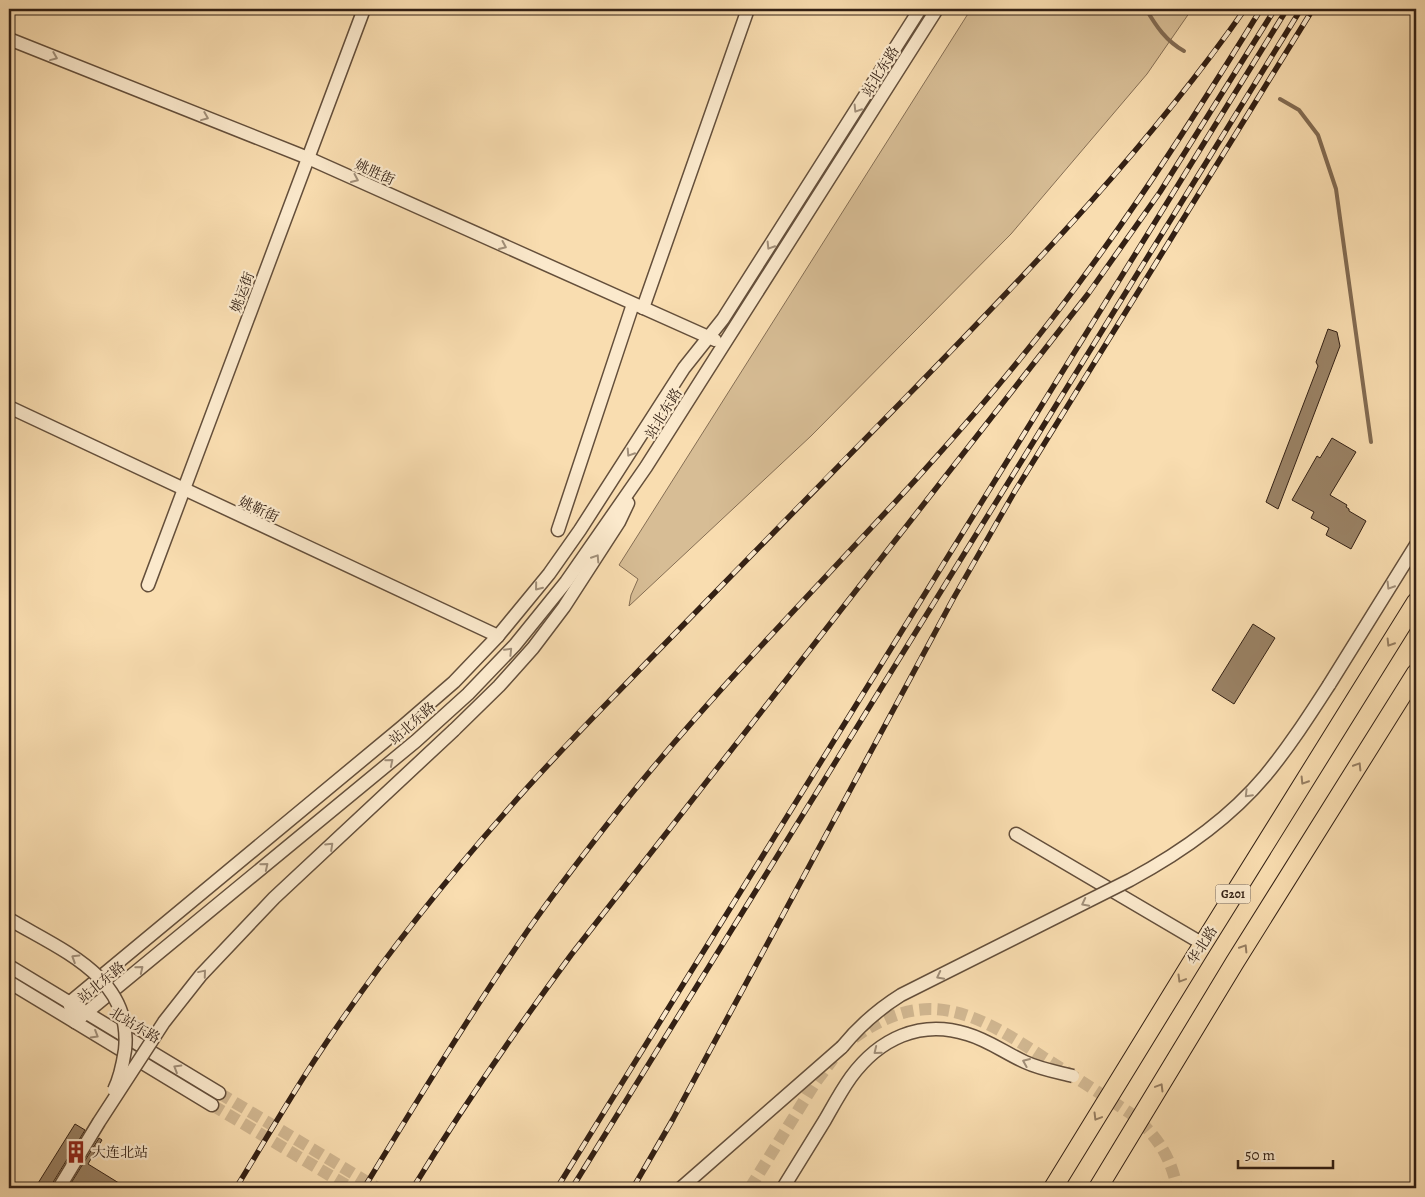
<svg xmlns="http://www.w3.org/2000/svg" width="1425" height="1197" font-family="Alegreya,'Noto Serif SC',serif">
<style>
.green{fill:#d7bd95;stroke:#856e54}
.lines{fill:none;stroke-linecap:round;stroke-linejoin:round}
.stream{stroke:#826b52;stroke-width:4}
.building{fill:#9a8265;stroke:#332014}
.minor-tunnel{stroke:#d1b791;stroke-width:12;stroke-dasharray:12 6;stroke-linecap:butt}
.minor-casing{stroke:#644f3b;stroke-width:15}
.highway-casing{stroke:#332014;stroke-width:20}
.minor{stroke:#fbe9cc;stroke-width:12}
.highway{stroke:#f9ddb0;stroke-width:18}
.rail-casing{stroke:#332014;stroke-width:5.5}
.rail{stroke:#fbe9cc;stroke-width:4;stroke-dasharray:11;stroke-linecap:butt}
.minor-bridge-casing{stroke:#644f3b;stroke-width:15;stroke-linecap:butt}
.minor-bridge{stroke:#fbe9cc;stroke-width:12}
.oneway{stroke:#a18f79}
.oneway2{stroke:#967e62}
.labels{text-anchor:middle;stroke-width:4.5;stroke-linejoin:round;paint-order:stroke}
.shield{fill:#fbe9cc;stroke:#6f5c4b;stroke-width:1}
.shield-label{font-size:12px;font-weight:bold;fill:#332014}
.street-label{font-size:14px;fill:#332014;stroke:#fbe9cc}
.poi-label{font-size:14px;fill:#332014;stroke:#fbe9cc;text-anchor:start}
</style>
<rect width="100%" height="100%" fill="#f9ddb0"/>
<filter id="stains"><feTurbulence type="fractalNoise" baseFrequency=".004" numOctaves="4"/><feColorMatrix values="0 0 0 0 .2 0 0 0 0 .09 0 0 0 0 .02 0 0 0 .5 -.17"/></filter>
<radialGradient id="worn" r=".72"><stop offset=".6" stop-color="#630" stop-opacity="0"/><stop offset="1" stop-color="#630" stop-opacity=".3"/></radialGradient>
<polygon class="green" points="971,9 1192,9 1147,74 1011,234 811,436 629,606 631,595 638,579 619,565"/>
<g class="lines">
<g class="stream">
<path d="M 1146,9 C 1156,26 1166,41 1184,51"/>
<polyline points="1280,99 1299,110 1318,135 1336,189 1371,442"/>
</g>
</g>
<g class="building">
<polygon points="1328,329 1337,332 1340,346 1278,509 1266,502 1318,366 1316,362"/>
<polygon points="1332,438 1356,452 1330,495 1347,505 1346,507 1349,509 1349,511 1366,521 1351,549 1326,535 1329,528 1311,518 1314,512 1292,500 1317,456 1320,458"/>
<polygon points="1253,624 1275,638 1234,704 1212,690"/>
<polygon points="75,1124 85,1130 52,1184 51,1188 35,1188"/>
<polygon points="99,1138 102,1140 88,1164 127,1188 68,1188"/>
</g>
<g class="lines">
<g class="minor-tunnel">
<path d="M 854,1038 C 926,985 976,1013 1043,1057 C 1072,1075 1101,1094 1130,1113 C 1155,1133 1171,1156 1177,1188"/>
<polyline points="219,1093 377,1188"/>
<polyline points="212,1105 351,1188"/>
<polyline points="750,1188 815,1083 833,1059"/>
</g>
<defs>
<g id="minor">
<polyline points="920,9 723,319 684,368 580,530 549,574 498,636 454,682 402,727 69,1003 75,1022 416,741 468,694 515,645 566,582 646,467 937,9"/>
<polyline points="9,39 308,158 715,340"/>
<polyline points="643,308 748,9"/>
<polyline points="9,407 498,636"/>
<polyline points="558,530 633,304"/>
<polyline points="148,585 364,9"/>
<polyline points="1329,685 1416,545"/>
<polyline points="454,730 499,686 533,648 564,607 619,522 628,503"/>
<polyline points="1016,834 1203,944"/>
<polyline points="9,966 219,1093"/>
<polyline points="9,982 212,1105"/>
<polyline points="681,1188 842,1047"/>
</g>
<g id="highway">
<polyline points="1053,1188 1203,944 1416,602"/>
<polyline points="1098,1188 1235,962 1416,673"/>
</g>
</defs>
<use href="#minor" class="minor-casing"/>
<use href="#highway" class="highway-casing"/>
<use href="#minor" class="minor"/>
<use href="#highway" class="highway"/>
<defs>
<g id="rail">
<path d="M 236,1188 C 263,1144 289,1099 318,1055 C 374,970 437,890 504,814 C 550,760 600,711 649,660 C 738,569 827,477 917,386 C 1033,267 1149,146 1245,9"/>
<path d="M 364,1188 C 417,1101 470,1014 528,930 C 561,883 596,838 632,793 C 750,648 887,520 1006,376 C 1102,261 1182,137 1261,9"/>
<path d="M 413,1188 C 462,1108 515,1031 571,955 L 1088,294 L 1160,192 L 1275,9"/>
<polyline points="557,1188 1287,9"/>
<polyline points="572,1188 1301,9"/>
<polyline points="633,1188 673,1119 953,599 1015,491 1313,9"/>
</g>
</defs>
<use href="#rail" class="rail-casing"/>
<use href="#rail" class="rail"/>
<defs>
<g id="minor-bridge">
<path d="M 9,919 C 61,950 133,977 125,1050 C 123,1063 120,1078 114,1090"/>
<path d="M 842,1047 C 860,1025 877,1010 901,995 L 1130,880 C 1180,853 1228,820 1265,776 C 1289,747 1309,716 1329,685"/>
<polyline points="59,1188 99,1122 164,1022 201,975 274,898 454,730"/>
<path d="M 783,1188 C 797,1165 811,1143 825,1120 C 833,1106 841,1091 851,1077 C 879,1039 920,1019 967,1034 C 988,1040 1005,1053 1025,1062 C 1040,1069 1057,1072 1073,1076"/>
</g>
</defs>
<use href="#minor-bridge" class="minor-bridge-casing"/>
<use href="#minor-bridge" class="minor-bridge"/>
</g>
<defs><path id="oneway-chevron" d="M-2-3.5L2.5 0L-2 3.5" fill="none" stroke-width="1.6" stroke-linecap="round" stroke-linejoin="round" transform="scale(1.25)"/></defs>
<g class="oneway">
<use href="#oneway-chevron" transform="translate(54 57) rotate(22)"/>
<use href="#oneway-chevron" transform="translate(857 109) rotate(122)"/>
<use href="#oneway-chevron" transform="translate(205 117) rotate(22)"/>
<use href="#oneway-chevron" transform="translate(355 179) rotate(24)"/>
<use href="#oneway-chevron" transform="translate(503 246) rotate(24)"/>
<use href="#oneway-chevron" transform="translate(770 246) rotate(122)"/>
<use href="#oneway-chevron" transform="translate(630 453) rotate(123)"/>
<use href="#oneway-chevron" transform="translate(596 558) rotate(-57)"/>
<use href="#oneway-chevron" transform="translate(1390 586) rotate(122)"/>
<use href="#oneway-chevron" transform="translate(538 587) rotate(129)"/>
<use href="#oneway-chevron" transform="translate(509 651) rotate(-46)"/>
<use href="#oneway-chevron" transform="translate(390 762) rotate(-40)"/>
<use href="#oneway-chevron" transform="translate(1248 794) rotate(134)"/>
<use href="#oneway-chevron" transform="translate(330 846) rotate(-43)"/>
<use href="#oneway-chevron" transform="translate(265 866) rotate(-39)"/>
<use href="#oneway-chevron" transform="translate(1085 903) rotate(153)"/>
<use href="#oneway-chevron" transform="translate(75 958) rotate(-148)"/>
<use href="#oneway-chevron" transform="translate(140 969) rotate(-39)"/>
<use href="#oneway-chevron" transform="translate(203 973) rotate(-50)"/>
<use href="#oneway-chevron" transform="translate(940 976) rotate(153)"/>
<use href="#oneway-chevron" transform="translate(95 1035) rotate(31)"/>
<use href="#oneway-chevron" transform="translate(877 1051) rotate(141)"/>
<use href="#oneway-chevron" transform="translate(1026 1062) rotate(-157)"/>
<use href="#oneway-chevron" transform="translate(177 1068) rotate(-149)"/>
</g>
<g class="oneway2">
<use href="#oneway-chevron" transform="translate(1390 643) rotate(122)"/>
<use href="#oneway-chevron" transform="translate(1358 766) rotate(-58)"/>
<use href="#oneway-chevron" transform="translate(1304 781) rotate(122)"/>
<use href="#oneway-chevron" transform="translate(1244 948) rotate(-58)"/>
<use href="#oneway-chevron" transform="translate(1181 979) rotate(121)"/>
<use href="#oneway-chevron" transform="translate(1160 1087) rotate(-59)"/>
<use href="#oneway-chevron" transform="translate(1097 1117) rotate(121)"/>
</g>
<defs>
<symbol id="building-bare" viewBox="-9 -9 18 18"><path d="M-4-6H4V6H1V3H-1V6H-4ZM-2.5-4.3h1.7v1.8h-1.7ZM.8-4.3h1.7v1.8H.8ZM-2.5-1h1.7V.8h-1.7ZM.8-1h1.7V.8H.8Z" fill="#8f2418" stroke="#fbe9cc" stroke-width="2.5" paint-order="stroke"/></symbol>
</defs>
<g fill-rule="evenodd">
<use href="#building-bare" x="60" y="1136" width="32" height="32"/>
</g>
<g class="labels">
<rect class="shield" x="1215.5" y="884.5" width="35" height="19" rx="4"/>
<g class="shield-label">
<text x="1233" y="898">G201</text>
</g>
<g class="street-label">
<text transform="translate(880 71) rotate(-58)" y="5">站北东路</text>
<text transform="translate(375 172) rotate(24)" y="5">姚胜街</text>
<text transform="translate(242 292) rotate(-69)" y="5">姚运街</text>
<text transform="translate(663 413) rotate(-58)" y="5">站北东路</text>
<text transform="translate(259 509) rotate(25)" y="5">姚靳街</text>
<text transform="translate(412 723) rotate(-41)" y="5">站北东路</text>
<text transform="translate(1202 945) rotate(-58)" y="5">华北路</text>
<text transform="translate(101 982) rotate(-39)" y="5">站北东路</text>
<text transform="translate(135 1025) rotate(31)" y="5">北站东路</text>
</g>
<g class="poi-label">
<text x="92" y="1157">大连北站</text>
</g>
</g>
<rect width="1425" height="1197" fill="none" stroke="#f9ddb0" stroke-width="30"/>
<rect x="10" y="10" width="1405" height="1177" fill="none" stroke="#332014" stroke-width="2.5"/>
<rect x="15" y="15" width="1395" height="1167" fill="none" stroke="#332014"/>
<path d="M1238 1160v8h95v-8" fill="none" stroke="#332014" stroke-width="2.5"/>
<text x="1245" y="1160" font-size="15" fill="#332014" stroke="#fbe9cc" stroke-width="4" paint-order="stroke">50 m</text>
<rect width="100%" height="100%" filter="url(#stains)"/>
<rect width="100%" height="100%" fill="url(#worn)"/>
</svg>
